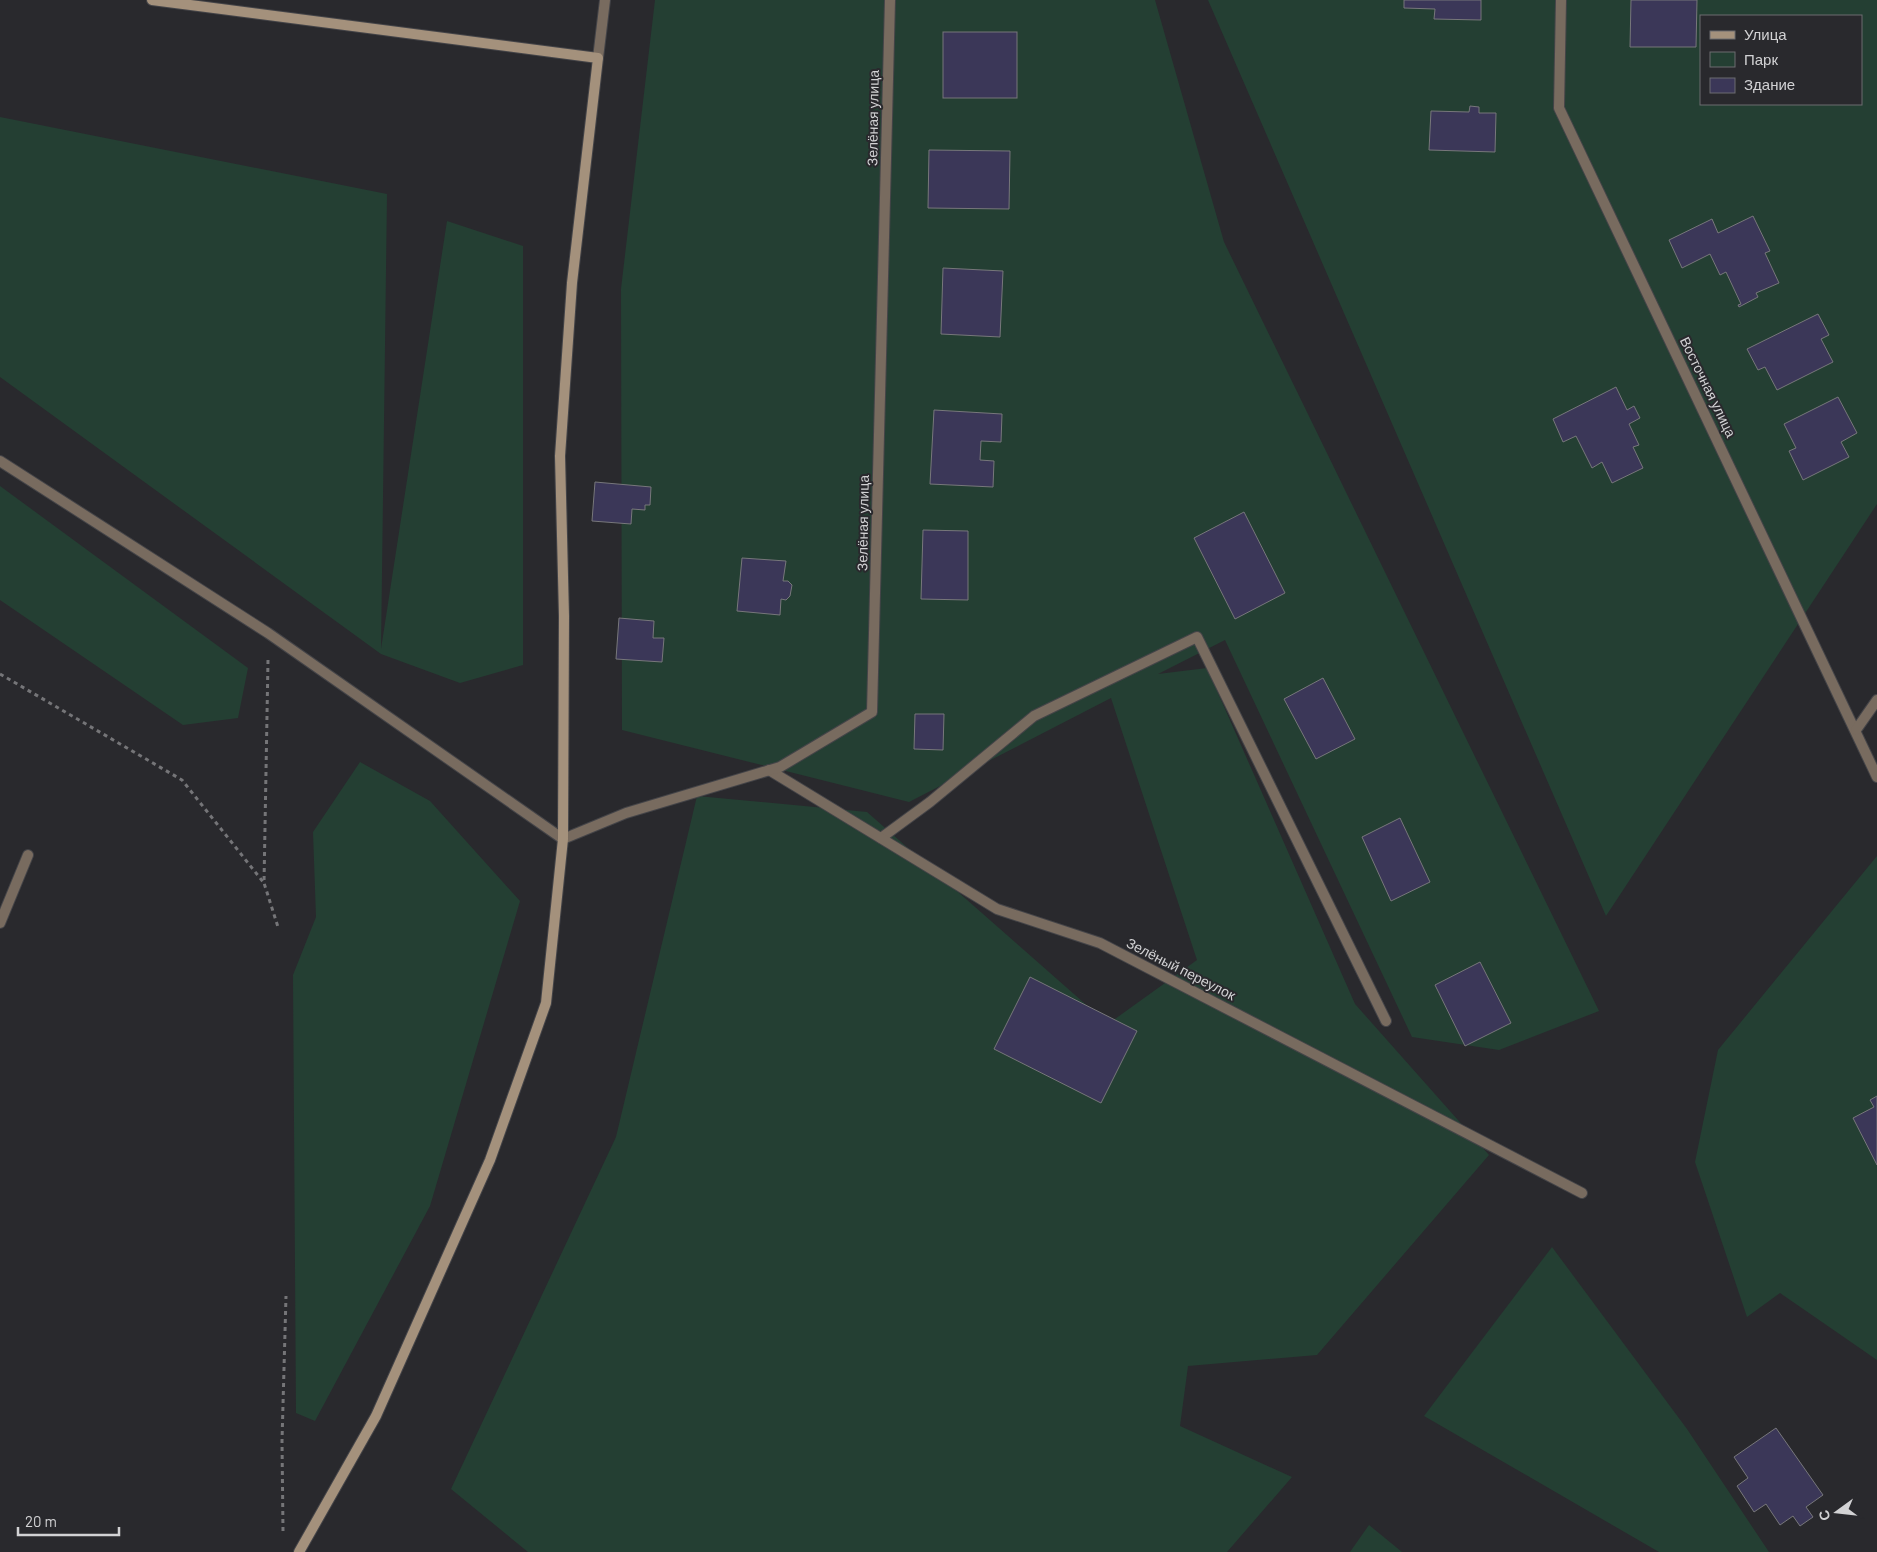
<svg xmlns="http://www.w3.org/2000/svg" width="1877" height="1552" font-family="Barlow,sans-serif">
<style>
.green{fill:#243f33;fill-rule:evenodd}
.building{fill:#3b3758;stroke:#77777b}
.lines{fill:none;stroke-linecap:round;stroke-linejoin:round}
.service-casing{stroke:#444448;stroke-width:12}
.minor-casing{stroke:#444448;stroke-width:12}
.secondary-casing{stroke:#444448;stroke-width:12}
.path{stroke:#757578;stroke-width:3;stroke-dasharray:4 4;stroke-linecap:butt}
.service{stroke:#786b5f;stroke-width:10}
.minor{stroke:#786b5f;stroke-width:10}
.secondary{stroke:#a4917c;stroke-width:10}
.labels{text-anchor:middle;stroke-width:4;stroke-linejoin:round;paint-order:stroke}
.street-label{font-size:14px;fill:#d2d2d4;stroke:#29292d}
</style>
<rect width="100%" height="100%" fill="#29292d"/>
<g class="green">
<polygon points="655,0 1155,0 1224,242 1599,1011 1499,1050 1412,1037 1225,640 1158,674 1207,668 1355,1004 1489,1155 1317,1355 1188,1366 1180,1426 1292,1477 1227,1552 528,1552 451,1489 616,1137 697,796 867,812 1108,1024 1197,960 1111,698 909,802 622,730 621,289"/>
<path d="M 1208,0 L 1877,0 L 1877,504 L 1606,916 ZM 1701,16 L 1861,16 L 1861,104 L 1701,104 Z"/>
<polygon points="0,117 387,194 381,649 447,221 523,246 523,665 460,683 381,654 0,377"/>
<polygon points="0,486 248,668 238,718 183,725 0,600"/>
<polygon points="360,762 430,801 520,901 430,1206 315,1421 296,1413 293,975 316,917 313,832"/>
<polygon points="1877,856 1877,1360 1780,1293 1747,1317 1695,1162 1718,1050"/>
<polygon points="1552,1247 1687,1429 1769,1552 1659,1552 1424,1416"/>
<polygon points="1369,1525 1402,1552 1350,1552"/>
</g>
<g class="building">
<polygon points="1404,0 1481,0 1481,20 1434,19 1435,9 1404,8"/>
<polygon points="1631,0 1697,0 1696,47 1630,47"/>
<rect x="943" y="32" width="74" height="66"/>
<polygon points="1470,106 1479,107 1479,113 1496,113 1495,152 1429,150 1431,111 1469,112"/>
<polygon points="929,150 1010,151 1009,209 928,208"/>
<polygon points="1753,216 1770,251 1765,253 1779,283 1756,293 1758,297 1739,307 1738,305 1741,304 1726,272 1720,275 1710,254 1682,268 1669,240 1712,219 1718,233"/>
<polygon points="943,268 1003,271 1000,337 941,334"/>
<polygon points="1818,314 1829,335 1821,339 1833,362 1777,390 1765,367 1758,370 1747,349"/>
<polygon points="1616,387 1627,410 1634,406 1640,418 1629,424 1639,445 1633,447 1643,468 1612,483 1602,462 1592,468 1576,436 1563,442 1553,419"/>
<polygon points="1838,397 1857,433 1841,442 1849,457 1803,480 1789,451 1796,448 1784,424"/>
<polygon points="934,410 1002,414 1001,442 981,441 980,460 994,461 993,487 930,484"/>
<polygon points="595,482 651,487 650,505 645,505 645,510 632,509 631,524 592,521"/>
<polygon points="1244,512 1285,593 1235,619 1194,538"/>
<polygon points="923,530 968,531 968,600 921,599"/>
<polygon points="742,558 786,561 783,581 788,581 792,585 790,596 786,600 781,599 780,615 737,611"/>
<polygon points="619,618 654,621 653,638 664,638 662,662 616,659"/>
<polygon points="1323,678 1355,739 1316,759 1284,699"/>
<polygon points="915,714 944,714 943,750 914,749"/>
<polygon points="1400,818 1430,882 1391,901 1362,837"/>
<polygon points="1480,962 1511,1023 1465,1046 1435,985"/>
<polygon points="1030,977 1137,1031 1101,1103 994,1049"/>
<polygon points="1877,1096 1877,1165 1853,1118 1874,1107 1870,1100"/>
<polygon points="1776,1428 1823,1495 1806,1507 1813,1517 1800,1526 1793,1516 1780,1525 1766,1504 1754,1512 1737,1486 1748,1478 1734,1457"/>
</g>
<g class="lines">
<defs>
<g id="service">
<polyline points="0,461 268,633 563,839"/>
<polyline points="881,838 930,802 1034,716 1197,637 1386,1021"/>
</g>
<g id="minor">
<polyline points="1561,0 1559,108 1877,777"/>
<polyline points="598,58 605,0"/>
<polyline points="1856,730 1877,700"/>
<polyline points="769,770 997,909 1100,943 1582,1193"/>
<polyline points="563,839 626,813 780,767 872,712 890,0"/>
<polyline points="0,923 28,855"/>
</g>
<polyline id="secondary" points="152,0 598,58 572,283 560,456 564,616 563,839 546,1003 490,1160 376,1416 299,1552"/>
</defs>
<use href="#service" class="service-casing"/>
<use href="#minor" class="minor-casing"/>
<use href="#secondary" class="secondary-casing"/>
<g class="path">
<polyline points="268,660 264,883 278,927"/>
<polyline points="0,674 182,780 264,883"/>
<polyline points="283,1531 282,1441 286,1296"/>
</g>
<use href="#service" class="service"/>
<use href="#minor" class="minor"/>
<use href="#secondary" class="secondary"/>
</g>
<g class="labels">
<g class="street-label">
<text transform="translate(873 118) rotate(-89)" y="5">Зелёная улица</text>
<text transform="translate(1708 387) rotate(64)" y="5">Восточная улица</text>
<text transform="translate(863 523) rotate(-89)" y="5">Зелёная улица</text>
<text transform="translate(1181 969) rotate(27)" y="5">Зелёный переулок</text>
</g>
</g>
<rect x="1700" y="15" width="162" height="90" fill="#29292d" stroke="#6d6d70"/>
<rect x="1710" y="31" width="25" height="8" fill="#a4917c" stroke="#6d6d70"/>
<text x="1744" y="40" font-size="15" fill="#d2d2d4">Улица</text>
<rect x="1710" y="52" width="25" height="15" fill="#243f33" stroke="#6d6d70"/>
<text x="1744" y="65" font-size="15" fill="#d2d2d4">Парк</text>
<rect x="1710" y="78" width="25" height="15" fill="#3b3758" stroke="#6d6d70"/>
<text x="1744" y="90" font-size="15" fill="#d2d2d4">Здание</text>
<g transform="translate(1837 1512) rotate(255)" stroke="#29292d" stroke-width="4" paint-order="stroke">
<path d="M0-4L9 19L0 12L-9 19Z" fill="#d2d2d4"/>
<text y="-8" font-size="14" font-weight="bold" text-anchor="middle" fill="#d2d2d4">С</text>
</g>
<path d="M18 1527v8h101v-8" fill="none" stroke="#d2d2d4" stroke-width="2.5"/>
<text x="25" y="1527" font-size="15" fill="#d2d2d4" stroke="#29292d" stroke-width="4" paint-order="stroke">20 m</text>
</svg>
